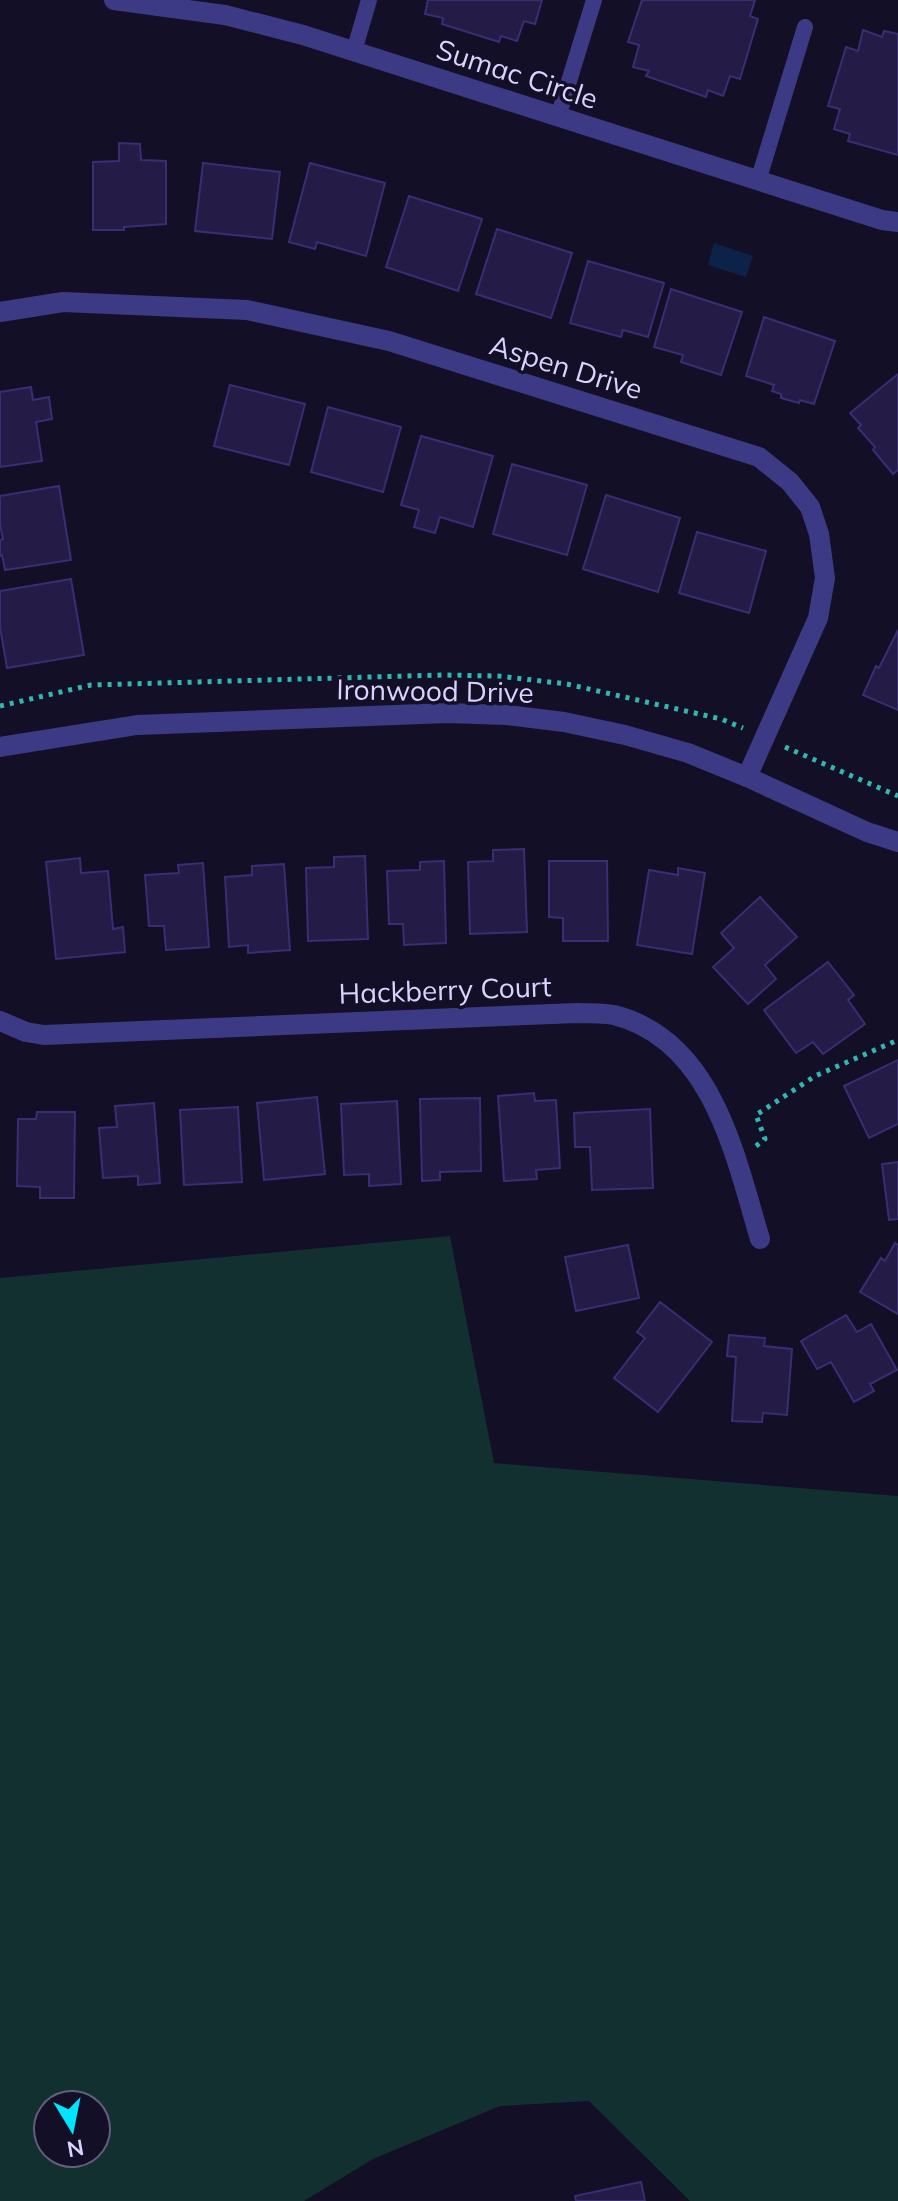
<svg xmlns="http://www.w3.org/2000/svg" width="898" height="2201" font-family="Mulish,sans-serif">
<style>
.green{fill:#12302f;fill-rule:evenodd}
.water{fill:#0c2248}
.building{fill:#241b47;stroke:#3b2d73;stroke-width:2}
.lines{fill:none;stroke-linecap:round;stroke-linejoin:round}
.path{stroke:#2fb8b0;stroke-width:5;stroke-dasharray:4 6;stroke-linecap:butt}
.service{stroke:#3d3a85;stroke-width:16}
.minor{stroke:#3d3a85;stroke-width:20}
.labels{text-anchor:middle;stroke-width:7;stroke-linejoin:round;paint-order:stroke}
.street-label{font-size:28px;fill:#d9d4ff;stroke:#130f26}
</style>
<rect width="100%" height="100%" fill="#130f26"/>
<path class="green" d="M 450,1236 L 494,1463 L 898,1496 L 898,2201 L 690,2201 L 589,2101 L 500,2106 L 373,2159 L 304,2201 L 0,2201 L 0,1278 ZM 48,2105 L 96,2105 L 96,2153 L 48,2153 Z"/>
<polygon class="water" points="714,243 753,256 746,277 708,265"/>
<g class="building">
<polygon points="428,0 542,0 535,24 524,21 517,41 501,36 499,42 442,24 443,18 425,14"/>
<polygon points="642,0 755,0 750,16 758,19 740,79 730,76 723,96 708,90 706,97 646,76 649,71 633,67 639,45 628,42"/>
<polygon points="863,30 882,37 884,31 898,34 898,155 848,141 850,134 834,129 840,109 828,106 846,47 858,51"/>
<polygon points="119,143 140,144 141,160 166,161 166,224 124,227 124,230 93,230 93,162 119,161"/>
<polygon points="203,163 280,172 272,239 195,231"/>
<polygon points="310,163 385,183 366,256 317,242 315,249 289,242"/>
<polygon points="409,196 482,219 458,291 386,267"/>
<polygon points="497,229 572,253 551,318 476,294"/>
<polygon points="588,261 664,283 648,337 623,330 621,337 570,323"/>
<polygon points="671,289 742,312 721,375 681,362 683,355 654,347"/>
<polygon points="764,317 835,341 814,404 800,400 799,403 781,398 781,394 772,391 774,385 746,376"/>
<polygon points="898,374 898,470 893,474 873,450 875,447 858,428 861,425 850,413"/>
<polygon points="230,385 305,404 289,465 214,446"/>
<polygon points="31,387 33,400 49,397 52,419 36,422 42,461 0,467 0,392"/>
<polygon points="328,407 401,427 383,492 311,472"/>
<polygon points="421,436 493,456 473,527 440,517 435,533 414,527 419,510 401,505"/>
<polygon points="512,464 587,485 567,555 493,534"/>
<polygon points="59,486 71,560 5,570 2,555 0,556 0,540 3,539 0,525 0,496"/>
<polygon points="606,495 680,518 658,592 583,569"/>
<polygon points="697,532 766,551 749,613 679,593"/>
<polygon points="71,579 84,655 7,668 0,627 0,591"/>
<polygon points="898,630 898,710 863,695 876,666 879,668"/>
<polygon points="524,849 527,932 470,934 468,862 493,861 493,850"/>
<polygon points="365,856 368,939 308,941 306,868 334,867 334,857"/>
<polygon points="80,858 81,873 108,871 113,929 123,927 125,952 56,959 46,862"/>
<polygon points="444,861 446,943 404,945 403,924 389,924 387,871 420,870 420,862"/>
<polygon points="549,861 607,861 608,941 563,941 563,918 549,917"/>
<polygon points="203,863 209,947 166,950 164,926 149,926 145,875 179,873 178,865"/>
<polygon points="284,864 290,950 248,953 248,945 229,947 225,877 252,875 252,866"/>
<polygon points="678,868 705,873 692,954 637,945 649,870 678,875"/>
<polygon points="760,897 797,937 765,965 776,979 748,1004 713,967 734,948 721,933"/>
<polygon points="828,962 854,995 848,1000 865,1024 823,1054 813,1042 796,1053 764,1010"/>
<polygon points="898,1060 898,1124 869,1138 844,1086"/>
<polygon points="534,1093 535,1101 556,1100 560,1168 536,1170 537,1179 504,1181 498,1096"/>
<polygon points="317,1097 325,1174 264,1180 257,1103"/>
<polygon points="480,1098 481,1171 440,1172 440,1180 422,1181 420,1099"/>
<polygon points="397,1101 401,1184 369,1186 369,1174 344,1175 341,1104"/>
<polygon points="154,1103 160,1183 138,1185 138,1176 103,1178 99,1128 117,1127 115,1106"/>
<polygon points="238,1107 242,1182 184,1185 180,1110"/>
<polygon points="650,1109 653,1188 592,1190 590,1147 575,1147 574,1113"/>
<polygon points="37,1112 75,1112 74,1198 40,1198 40,1187 17,1186 18,1119 36,1119"/>
<polygon points="898,1162 898,1219 889,1220 882,1164"/>
<polygon points="895,1243 898,1245 898,1314 860,1292 881,1258 885,1261"/>
<polygon points="628,1245 639,1298 576,1311 565,1257"/>
<polygon points="660,1302 712,1342 658,1412 614,1378 645,1338 637,1332"/>
<polygon points="846,1315 857,1332 871,1324 897,1370 870,1384 874,1391 854,1402 831,1362 817,1369 801,1341"/>
<polygon points="729,1335 765,1338 764,1346 792,1349 787,1415 763,1413 762,1422 732,1421 736,1357 727,1356"/>
<polygon points="641,2182 645,2201 576,2201 575,2196"/>
</g>
<g class="lines">
<g class="path">
<polyline points="0,706 91,685 442,675 498,676 567,684 721,719 743,728"/>
<polyline points="785,747 898,796"/>
<polyline points="756,1146 765,1139 756,1115 815,1076 898,1040"/>
</g>
<g class="service">
<polyline points="354,51 369,0"/>
<polyline points="558,117 594,0"/>
<polyline points="758,181 805,27"/>
</g>
<g class="minor">
<polyline points="114,0 225,15 303,35 882,220 898,222"/>
<polyline points="0,312 63,302 247,310 389,341 759,457 790,482 810,507 819,534 825,578 818,618 747,777"/>
<polyline points="0,747 137,725 447,713 507,715 564,722 625,735 688,753 747,777 867,832 898,842"/>
<path d="M 0,1021 L 26,1032 L 44,1035 L 577,1013 C 589,1013 602,1013 614,1015 C 713,1040 735,1156 760,1239"/>
</g>
</g>
<g class="labels">
<g class="street-label">
<text transform="translate(517 74) rotate(18)" y="10">Sumac Circle</text>
<text transform="translate(566 367) rotate(17)" y="10">Aspen Drive</text>
<text transform="translate(435 691) rotate(1)" y="10">Ironwood Drive</text>
<text transform="translate(445 990) rotate(-2)" y="10">Hackberry Court</text>
</g>
</g>
<g transform="translate(72 2129) rotate(170)"><circle r="38" fill="#130f26" stroke="#625e7d" stroke-width="2"/>
<path d="M0-6L14 30L0 20L-14 30Z" fill="#00e5ff"/>
<text y="-12" font-size="22" font-weight="bold" text-anchor="middle" fill="#d9d4ff">N</text>
</g>
</svg>
